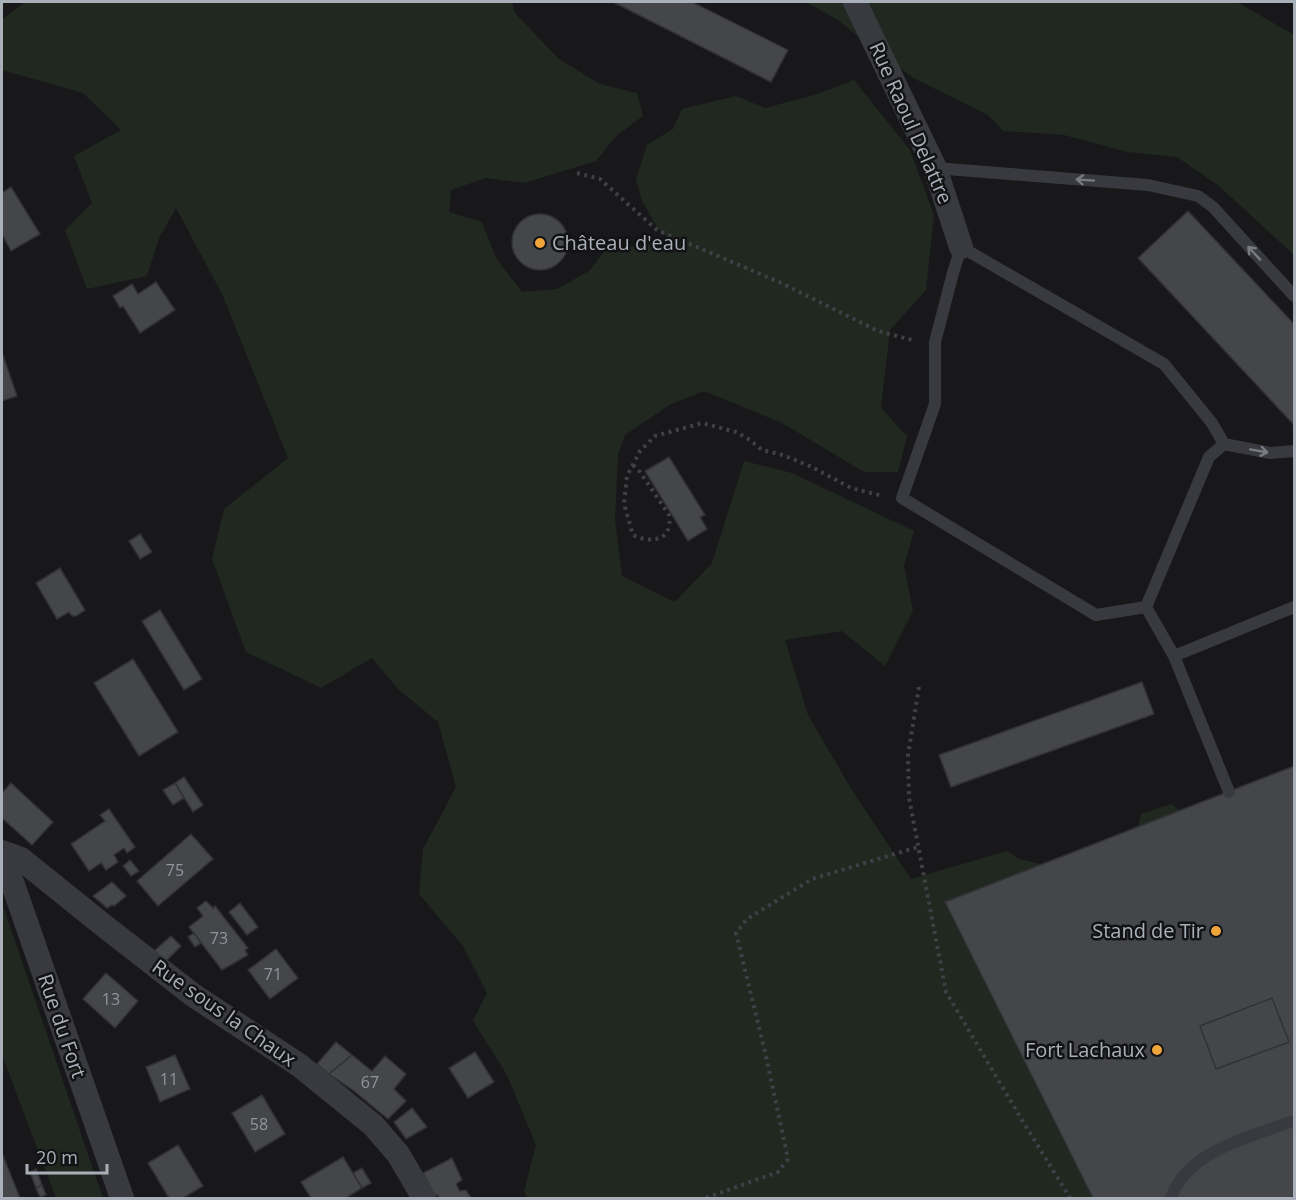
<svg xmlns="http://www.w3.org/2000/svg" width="1296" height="1200" font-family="'Open Sans',sans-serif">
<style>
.green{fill:#202820}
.building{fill:#44464a;stroke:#323236;stroke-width:1.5}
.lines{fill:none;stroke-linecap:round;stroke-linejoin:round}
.path{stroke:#3f4146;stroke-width:4;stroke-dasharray:3 4.5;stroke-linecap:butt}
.lane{stroke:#393a3f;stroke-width:12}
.street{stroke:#393a3f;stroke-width:24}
.oneway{stroke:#777b82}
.poi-dot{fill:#efa53a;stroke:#131315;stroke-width:2}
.labels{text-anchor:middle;stroke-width:5;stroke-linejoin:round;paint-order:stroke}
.number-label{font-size:16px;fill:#90969d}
.street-label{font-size:20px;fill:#aab0b9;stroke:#131315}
.poi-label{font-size:20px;fill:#aab0b9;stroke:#131315;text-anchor:end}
</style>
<rect width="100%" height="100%" fill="#18181a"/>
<g class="green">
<polygon points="25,2 512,2 515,13 559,59 600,84 637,93 643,116 616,136 596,161 524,183 486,178 451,190 449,212 482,222 496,258 522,292 557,289 589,271 604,252 639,245 675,244 658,229 642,201 636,179 647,145 673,129 682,109 736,96 765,108 814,95 854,80 910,150 934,215 926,290 890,330 881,408 907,436 898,472 864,472 782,423 704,391 671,404 625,435 618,455 615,519 622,576 675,602 712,563 744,461 792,473 914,531 904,566 913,611 885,666 842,631 785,640 808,715 852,790 911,879 1007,851 1019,859 1050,866 1138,827 1141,814 1171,804 1191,818 1258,1183 1244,1198 527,1198 524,1191 536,1145 507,1075 473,1021 487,993 463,946 419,894 423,849 456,787 438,722 398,689 372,658 321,688 246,652 212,559 224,509 288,458 222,294 176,208 159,238 147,276 87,289 65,230 92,203 74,156 121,130 83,93 2,70 2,20"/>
<polygon points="806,2 1237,2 1294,35 1294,255 1219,186 1177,157 1127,152 1064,135 1003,131 988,115 913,78 836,19"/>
<polygon points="2,903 103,1198 56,1198 2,1055"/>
</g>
<g class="building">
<polygon points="613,2 692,2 788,50 771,82"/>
<polygon points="11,187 40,234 11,251 2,234 2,193"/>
<polygon points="1188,211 1294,324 1294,425 1138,258"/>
<circle cx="540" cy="242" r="28"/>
<polygon points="156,282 175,310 140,333 123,306 120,308 113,296 132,284 138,294"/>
<polygon points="3,355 17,396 2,401 2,356"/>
<polygon points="669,457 705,515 700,517 707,529 688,541 645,471"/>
<polygon points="140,534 152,552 140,559 129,541"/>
<polygon points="60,568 85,610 76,616 72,616 69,612 57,619 36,583"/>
<polygon points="160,610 202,679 184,690 142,621"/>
<polygon points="133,659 178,732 139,756 94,683"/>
<polygon points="1142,682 1154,714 951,787 939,755"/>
<polygon points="1294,766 1294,1198 1093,1198 945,902"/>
<polygon points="184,777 203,805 193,812 175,783"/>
<polygon points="11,783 53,822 32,845 2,818 2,793"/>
<polygon points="175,783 184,798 173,805 163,790"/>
<polygon points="109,809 135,847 127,853 124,848 114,855 118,862 106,870 101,863 89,871 71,844 105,821 100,815"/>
<polygon points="191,834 213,859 158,906 137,881"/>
<polygon points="130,860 139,871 131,876 123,866"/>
<polygon points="112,882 126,896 114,906 112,905 107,908 93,896"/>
<polygon points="206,901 213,908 215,906 248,948 245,950 248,955 222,970 189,927 203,916 197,908"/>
<polygon points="240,903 258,927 247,935 229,912"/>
<polygon points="194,933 201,943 195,947 188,937"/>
<polygon points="171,936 181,946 166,961 154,951"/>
<polygon points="276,949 298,978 270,999 248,970"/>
<polygon points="106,973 138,1001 115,1028 83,999"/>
<polygon points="1272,998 1289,1042 1216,1069 1200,1026"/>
<polygon points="336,1042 352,1055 329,1074 317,1064"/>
<polygon points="475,1052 494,1082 468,1098 449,1068"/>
<polygon points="175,1055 190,1089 160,1102 146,1067"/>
<polygon points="352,1055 372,1071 385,1056 406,1074 394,1089 406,1101 388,1119 354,1091 329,1074"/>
<polygon points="262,1095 285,1134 255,1152 232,1113"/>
<polygon points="412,1108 427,1127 406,1139 394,1122"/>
<polygon points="178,1145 203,1186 183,1198 169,1198 148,1163"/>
<polygon points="2,1153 20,1198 2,1198"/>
<polygon points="343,1157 362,1188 346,1198 311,1198 301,1182"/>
<polygon points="452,1158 462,1180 456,1184 460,1191 466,1190 471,1198 440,1198 437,1195 435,1196 423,1173"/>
<polygon points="362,1168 371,1183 362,1188 353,1173"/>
<polygon points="36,1169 42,1185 36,1188 30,1172"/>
<polygon points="42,1185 46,1195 40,1197 36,1188"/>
</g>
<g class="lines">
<g class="path">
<polyline points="577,173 600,179 657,230 779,282 878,331 916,341"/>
<path d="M 633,465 L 640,472 L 669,515 C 673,541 651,544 633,535 L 624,504 L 627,476 L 640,451 L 655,436 L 702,423 L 736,432 L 750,440 L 762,450 L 783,455 L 812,467 L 851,488 L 883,496"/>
<polyline points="919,687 908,755 909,798 946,992 1022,1120 1070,1198"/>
<polyline points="706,1198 778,1172 788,1159 765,1052 736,933 747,919 812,879 918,847"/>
</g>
<g class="lane">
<polyline points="935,168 1148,185 1198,196 1213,207 1294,296"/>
<polyline points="1224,444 1209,457 1146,607 1174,656 1229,792"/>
<polyline points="1224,444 1270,453 1294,451"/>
<polyline points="1146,607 1096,615 902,498 935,404 935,342 953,273 961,247 1164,364 1212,423 1224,444"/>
<polyline points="1174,656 1294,607"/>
<path d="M 1171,1198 C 1187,1151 1248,1138 1290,1122"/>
</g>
<g class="street">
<polyline points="855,2 935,168 961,247"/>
<polyline points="2,852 21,859 103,925 193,995 299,1065 373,1125 398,1154 424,1198"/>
<polyline points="2,853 122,1198"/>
</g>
</g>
<defs><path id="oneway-shaft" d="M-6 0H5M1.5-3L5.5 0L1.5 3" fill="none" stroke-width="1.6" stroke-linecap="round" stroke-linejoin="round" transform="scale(1.5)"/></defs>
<g class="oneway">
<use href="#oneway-shaft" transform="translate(1085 180) rotate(-176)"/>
<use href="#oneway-shaft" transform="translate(1254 253) rotate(-133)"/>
<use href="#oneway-shaft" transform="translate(1259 451) rotate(10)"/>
</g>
<g class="poi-dot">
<circle cx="540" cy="243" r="6"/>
<circle cx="1216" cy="931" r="6"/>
<circle cx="1157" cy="1050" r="6"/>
</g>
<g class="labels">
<g class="number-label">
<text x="175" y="876">75</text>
<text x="219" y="944">73</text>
<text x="273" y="980">71</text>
<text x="111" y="1005">13</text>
<text x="169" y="1085">11</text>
<text x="370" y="1088">67</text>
<text x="259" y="1130">58</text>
</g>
<g class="street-label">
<text transform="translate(911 123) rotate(66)" y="7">Rue Raoul Delattre</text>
<text transform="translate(224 1013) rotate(35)" y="7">Rue sous la Chaux</text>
<text transform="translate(62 1026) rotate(71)" y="7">Rue du Fort</text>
</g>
<g class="poi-label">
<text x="552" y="250" text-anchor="start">Château d'eau</text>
<text x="1204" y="938">Stand de Tir</text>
<text x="1145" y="1057">Fort Lachaux</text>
</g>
</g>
<rect width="1296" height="1200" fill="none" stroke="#aab0b9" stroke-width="6"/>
<path d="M27 1164v9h80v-9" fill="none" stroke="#aab0b9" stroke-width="3"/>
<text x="36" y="1164" font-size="18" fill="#aab0b9" stroke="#131315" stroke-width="4.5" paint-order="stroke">20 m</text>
</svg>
